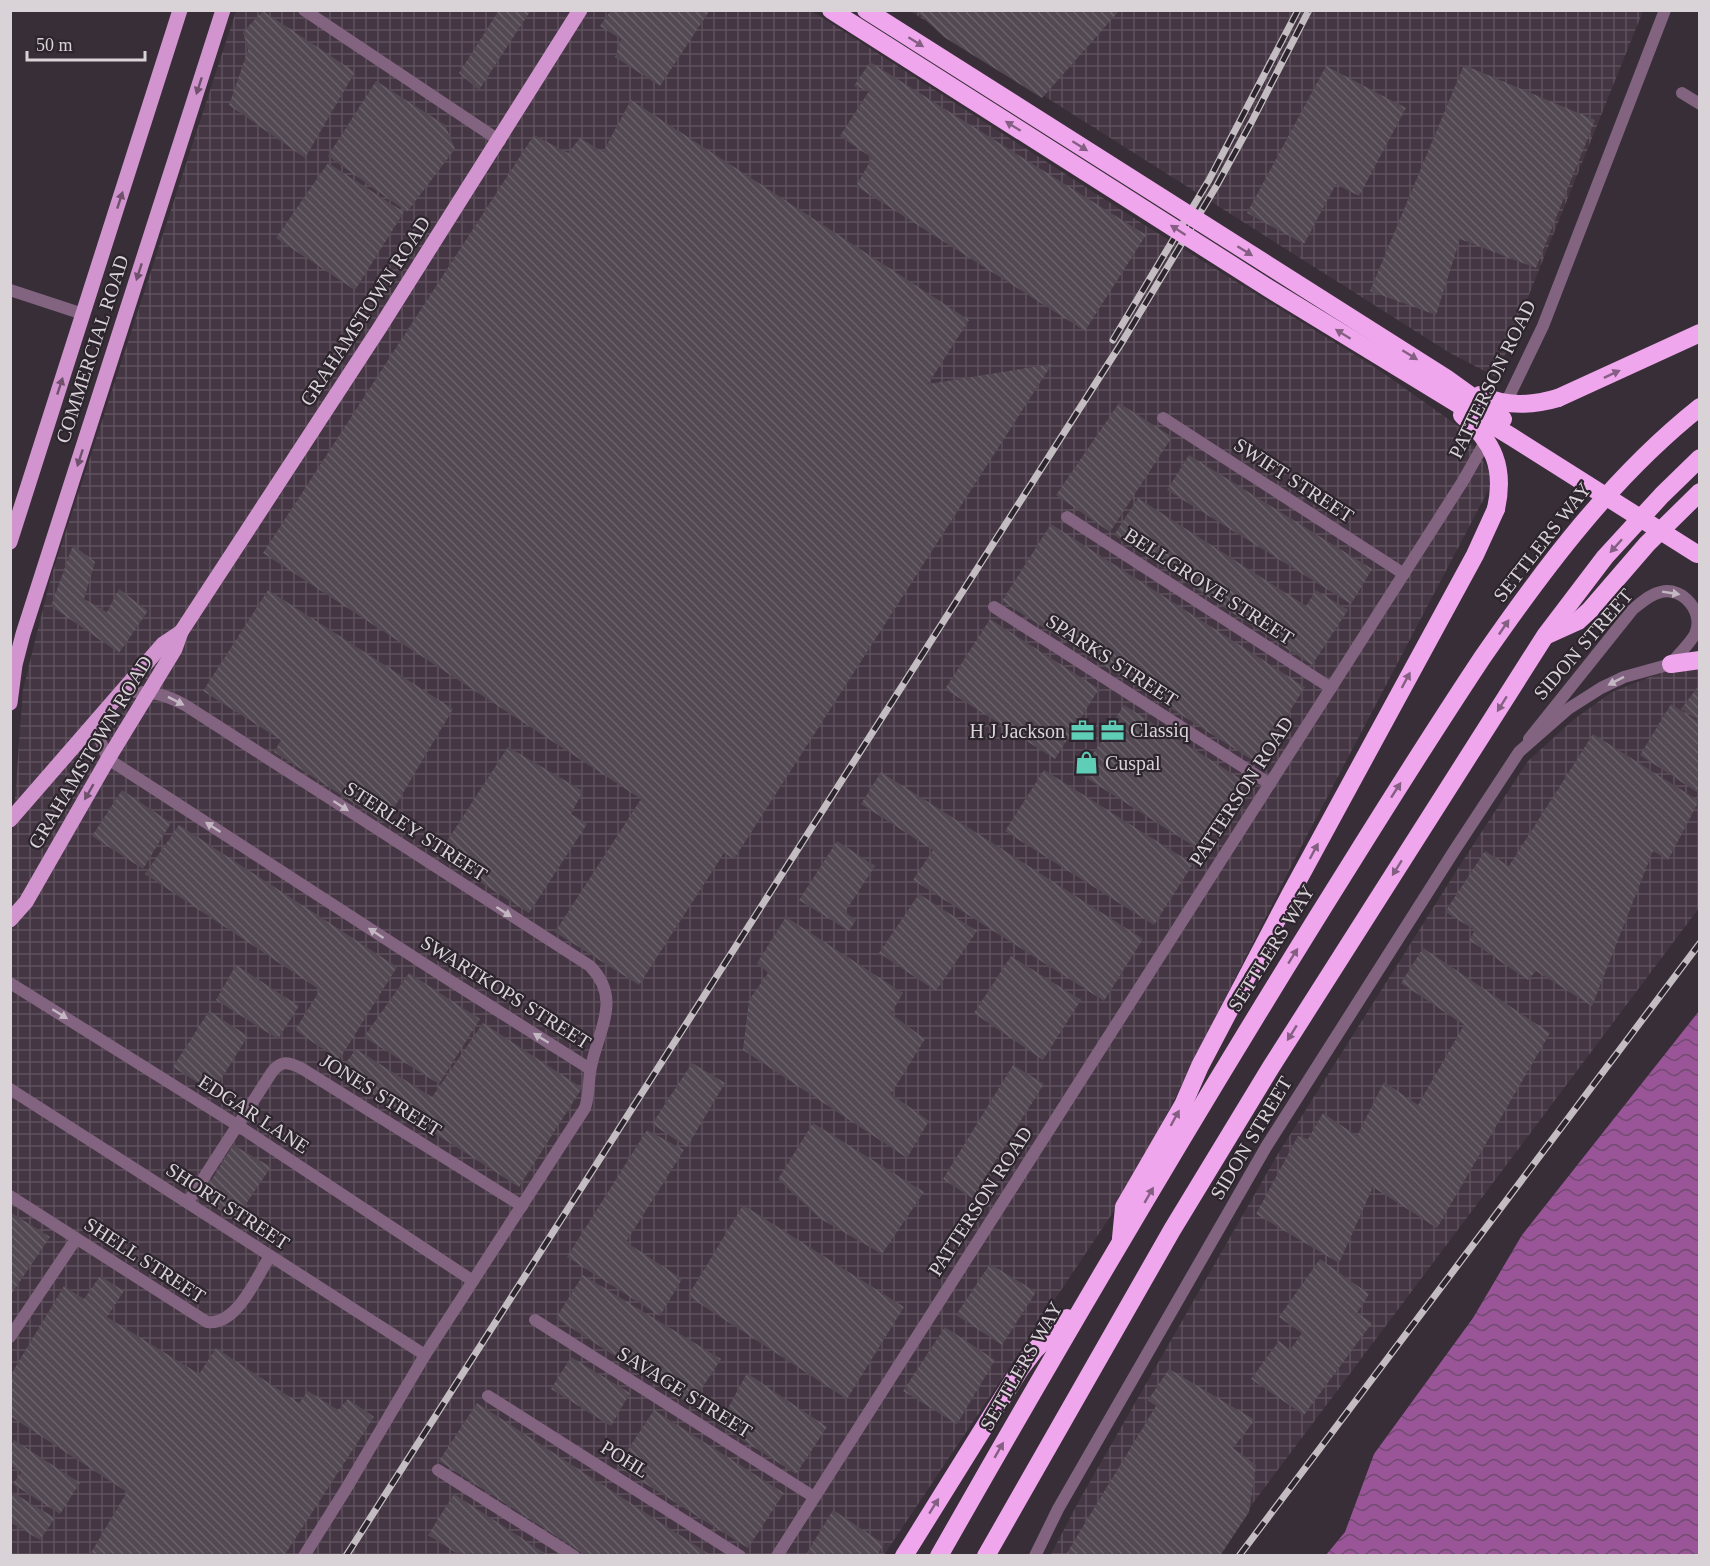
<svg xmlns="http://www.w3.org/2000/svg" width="1710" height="1566" font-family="Georgia,serif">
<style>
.industrial{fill:url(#industrial-grid)}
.water{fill:url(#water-waves)}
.building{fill:url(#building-back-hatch)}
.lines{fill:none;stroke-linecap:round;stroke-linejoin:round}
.minor{stroke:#826480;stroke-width:12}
.tertiary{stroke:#826480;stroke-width:12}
.primary{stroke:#d194ce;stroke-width:15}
.motorway{stroke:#f0a6ed;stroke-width:18}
.rail-casing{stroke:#c3bdc2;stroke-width:7}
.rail{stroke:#2d252d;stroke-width:4.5;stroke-dasharray:14;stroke-linecap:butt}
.motorway-bridge{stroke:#f0a6ed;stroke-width:18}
.oneway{fill:#855f83}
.oneway2{fill:#6f516d}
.oneway3{fill:#c3b7c2}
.labels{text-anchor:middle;stroke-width:4.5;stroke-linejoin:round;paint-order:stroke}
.street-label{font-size:20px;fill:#d9d3d8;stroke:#2d252d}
.poi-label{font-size:20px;fill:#d9d3d8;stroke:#2d252d;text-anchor:start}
</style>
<defs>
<pattern id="industrial-grid" width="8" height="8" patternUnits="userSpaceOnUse" patternTransform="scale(1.5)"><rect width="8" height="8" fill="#443643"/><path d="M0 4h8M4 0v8" fill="none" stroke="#5e525d"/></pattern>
<pattern id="water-waves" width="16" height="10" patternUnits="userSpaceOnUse" patternTransform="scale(1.5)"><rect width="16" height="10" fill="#995597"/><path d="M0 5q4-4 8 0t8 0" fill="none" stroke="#714b70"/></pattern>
<pattern id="building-back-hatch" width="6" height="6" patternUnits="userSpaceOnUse" patternTransform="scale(1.5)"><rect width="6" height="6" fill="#524952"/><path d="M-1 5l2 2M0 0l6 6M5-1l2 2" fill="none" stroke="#6a626a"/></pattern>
</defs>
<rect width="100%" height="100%" fill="#372e37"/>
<g class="industrial">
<polygon points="236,11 812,11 1151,229 1376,368 1461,428 1489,470 1491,485 1301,847 1163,1122 1122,1199 884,1555 11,1556 10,865 23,689 51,577"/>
<polygon points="910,11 1643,11 1496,377 1450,353"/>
<polygon points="1678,666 1699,666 1699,908 1214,1555 1050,1556 1080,1499 1276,1157 1462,862 1528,761 1573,720 1612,692"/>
</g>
<polygon class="water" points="1699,1011 1699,1555 1326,1555 1345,1532 1374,1454 1473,1318 1522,1235"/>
<g class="building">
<polygon points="499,10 531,10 479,90 459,73"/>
<polygon points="611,10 710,10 660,86 615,57 621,39 600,26"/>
<polygon points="915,10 1120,10 1042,98 944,37"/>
<polygon points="263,11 355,72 305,158 229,105 248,50 243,32"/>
<polygon points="870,62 1146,235 1085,331 856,186 872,158 840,136 869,91 854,86"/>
<polygon points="1464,65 1595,120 1536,268 1460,239 1436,315 1370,291"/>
<polygon points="1326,66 1406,108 1359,196 1336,184 1304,244 1247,213"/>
<polygon points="376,81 445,125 455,149 407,212 328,156"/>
<polygon points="631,100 969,320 928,384 1052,364 734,859 724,853 639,985 555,932 641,799 263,553 534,135 568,153 580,138 603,152"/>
<polygon points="328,163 404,212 355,290 276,238"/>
<polygon points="1119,403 1172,437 1110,532 1056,495"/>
<polygon points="1189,455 1372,569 1351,604 1167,490"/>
<polygon points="1138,498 1306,606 1316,590 1348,610 1312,665 1114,535"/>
<polygon points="1051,524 1305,687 1257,763 1002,601"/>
<polygon points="73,545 95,562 84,599 107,612 119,589 148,611 119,653 51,606"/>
<polygon points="268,590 453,709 385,823 274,752 281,740 203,691"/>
<polygon points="990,619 1099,689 1055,759 945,689"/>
<polygon points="1700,684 1700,721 1681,709"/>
<polygon points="1671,704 1700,723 1700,794 1640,755"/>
<polygon points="1124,705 1244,781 1200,850 1080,774"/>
<polygon points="1593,734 1699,801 1668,860 1653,851 1592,1006 1536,971 1528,980 1469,940 1475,930 1445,912 1485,851 1509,866"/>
<polygon points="508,747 583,791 571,814 587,824 529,913 438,855"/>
<polygon points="1044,770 1193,864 1154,925 1005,831"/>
<polygon points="881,772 1143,939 1104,1001 913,880 933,850 861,804"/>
<polygon points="122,790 171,823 143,869 92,836"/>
<polygon points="179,825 397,967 339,1060 295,1030 320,990 145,874"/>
<polygon points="837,841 875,866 845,912 856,920 849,931 799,900"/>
<polygon points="919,894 977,931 936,991 879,953"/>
<polygon points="786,917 903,993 891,1014 925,1039 891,1094 929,1121 907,1158 743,1050 749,1000 768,973 757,963"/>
<polygon points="1423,948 1550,1033 1437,1228 1373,1187 1339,1263 1256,1214 1298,1136 1308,1139 1323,1113 1357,1136 1384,1082 1418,1105 1464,1025 1401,983"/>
<polygon points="1011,956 1081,1000 1043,1060 974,1013"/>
<polygon points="236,965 299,1006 278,1039 216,1000"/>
<polygon points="409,973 480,1019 439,1084 364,1037"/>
<polygon points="209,1011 248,1036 213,1092 173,1067"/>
<polygon points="483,1023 582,1088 519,1187 339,1072 356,1049 432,1097"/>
<polygon points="692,1063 725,1083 687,1147 652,1124"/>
<polygon points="1013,1065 1044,1084 972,1198 943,1179"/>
<polygon points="813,1123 924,1192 882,1254 819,1218 778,1179"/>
<polygon points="647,1130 684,1150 626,1242 682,1279 660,1316 567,1257"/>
<polygon points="233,1145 271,1167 235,1220 201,1197"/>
<polygon points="743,1205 904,1307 847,1399 688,1296"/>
<polygon points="10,1212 50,1237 10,1296"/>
<polygon points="1320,1259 1369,1294 1357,1313 1372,1323 1304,1415 1251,1379 1279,1341 1290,1350 1302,1333 1279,1317"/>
<polygon points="990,1264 1036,1292 1002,1345 956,1315"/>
<polygon points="583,1275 721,1359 691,1405 556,1318"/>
<polygon points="100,1276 124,1291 107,1317 199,1374 216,1348 299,1403 308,1391 338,1410 348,1399 374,1417 284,1556 89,1556 127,1492 10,1416 10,1376 64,1286 84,1299"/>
<polygon points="945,1327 995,1360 957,1424 903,1391"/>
<polygon points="571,1357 630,1393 611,1426 551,1389"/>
<polygon points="1169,1369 1255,1420 1233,1448 1256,1465 1249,1512 1220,1556 1065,1556 1156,1406 1148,1400"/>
<polygon points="747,1373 827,1427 796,1474 719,1425"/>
<polygon points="477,1403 712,1556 587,1556 439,1461"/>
<polygon points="654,1410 784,1493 748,1548 617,1466"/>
<polygon points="14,1440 80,1483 60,1514 13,1484 21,1472 10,1465 10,1447"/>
<polygon points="10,1491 55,1518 40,1540 10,1522"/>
<polygon points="454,1494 549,1556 461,1556 428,1535"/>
<polygon points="833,1510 884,1544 877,1556 805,1556"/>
</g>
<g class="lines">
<g class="minor">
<polyline points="304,10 500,141"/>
<polyline points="1682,93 1700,104"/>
<polyline points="10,290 83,314"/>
<polyline points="1163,418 1404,574"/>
<polyline points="1067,517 1331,688"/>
<polyline points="994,607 1270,784"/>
<path d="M 120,692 C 146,691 161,692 185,705 L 590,966 C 622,999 599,1028 591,1067 C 588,1081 590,1092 585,1108 L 425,1355 L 346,1489 L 304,1556"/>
<polyline points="96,721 100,740 108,759 446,978 590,1069"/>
<path d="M 1529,739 L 1633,609 C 1641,603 1650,594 1661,592 C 1683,586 1705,613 1695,634 C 1690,644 1678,654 1671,664"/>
<polyline points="10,983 237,1125 473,1281"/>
<polyline points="10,1089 425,1355"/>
<path d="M 10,1196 L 207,1322 C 237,1326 256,1278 270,1256"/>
<path d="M 188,1202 L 272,1072 C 281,1060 288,1062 301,1068 L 522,1206"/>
<polyline points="535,1320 814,1497"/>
<polyline points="10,1337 76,1239"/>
<polyline points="488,1396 740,1556"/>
<polyline points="438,1470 574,1556"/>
</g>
<g class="tertiary">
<polyline points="1503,409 1543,326 1665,10"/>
<polyline points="777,1556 1463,481 1489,435"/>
<polyline points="1035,1556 1058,1509 1266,1147 1454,851 1519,752 1568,709 1601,688 1624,677 1671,664"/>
</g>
<g class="primary">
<polyline points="10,542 180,10"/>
<polyline points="10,703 15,665 23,634 223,10"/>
<polyline points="10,820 163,644 181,632"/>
<polyline points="10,920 26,902 108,759 175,649 181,632 379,329 580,10"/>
</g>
<g class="motorway">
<polyline points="1558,398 1700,333"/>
<polyline points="1547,635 1578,621 1590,610 1647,544 1700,492"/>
<polyline points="1671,664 1700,660"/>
<polyline points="1121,1238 1124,1207 1183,1105 1200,1066 1291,893 1475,555 1496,509"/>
<polyline points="904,1556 1021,1368 1034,1351 1067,1318"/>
<path d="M 939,1556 C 1072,1322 1208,1091 1351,863 C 1394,794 1437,726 1482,658 C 1545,567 1612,477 1700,407"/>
<polyline points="986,1556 1172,1230 1271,1067 1545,636 1605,557 1662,495 1700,458"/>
</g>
<defs>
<g id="rail">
<polyline points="1113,340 1209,180 1298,10"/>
<polyline points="346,1556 1124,339 1217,185 1251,123 1309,10"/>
<polyline points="1239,1556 1700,943"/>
</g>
</defs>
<use href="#rail" class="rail-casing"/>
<use href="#rail" class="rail"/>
<g class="motorway-bridge">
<polyline points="831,10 1268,288 1512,437 1697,554"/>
<polyline points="866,10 1446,378 1503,419"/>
<path d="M 1480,395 C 1506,407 1531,406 1558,398"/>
<path d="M 1462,415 C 1494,442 1505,468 1496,509"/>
</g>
</g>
<defs><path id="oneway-solid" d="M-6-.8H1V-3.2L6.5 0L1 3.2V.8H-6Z" transform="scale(1.5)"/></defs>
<g class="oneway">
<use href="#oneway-solid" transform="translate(916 42) rotate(32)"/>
<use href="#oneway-solid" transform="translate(1013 126) rotate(-148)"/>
<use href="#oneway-solid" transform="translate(1080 146) rotate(32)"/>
<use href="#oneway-solid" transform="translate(1178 230) rotate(-147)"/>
<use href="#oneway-solid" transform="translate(1245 251) rotate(32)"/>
<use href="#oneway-solid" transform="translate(1343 334) rotate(-148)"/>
<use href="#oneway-solid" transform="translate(1410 355) rotate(32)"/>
<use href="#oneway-solid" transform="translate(1612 374) rotate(-25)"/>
<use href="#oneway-solid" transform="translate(1616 546) rotate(132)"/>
<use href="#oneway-solid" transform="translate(1504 627) rotate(-56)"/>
<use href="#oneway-solid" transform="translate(1406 680) rotate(-62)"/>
<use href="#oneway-solid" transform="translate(1502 704) rotate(122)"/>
<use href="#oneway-solid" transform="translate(1396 790) rotate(-57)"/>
<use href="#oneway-solid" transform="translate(1314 851) rotate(-62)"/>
<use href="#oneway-solid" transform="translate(1397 868) rotate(122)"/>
<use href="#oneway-solid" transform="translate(1293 956) rotate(-58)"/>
<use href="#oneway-solid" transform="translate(1292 1033) rotate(122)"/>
<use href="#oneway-solid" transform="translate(1175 1118) rotate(-61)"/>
<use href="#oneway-solid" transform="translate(1149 1195) rotate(-60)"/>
<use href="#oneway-solid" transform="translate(999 1450) rotate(-60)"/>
<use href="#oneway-solid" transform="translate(934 1506) rotate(-58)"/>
</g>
<g class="oneway2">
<use href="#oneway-solid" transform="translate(199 86) rotate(108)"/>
<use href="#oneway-solid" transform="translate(120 200) rotate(-72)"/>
<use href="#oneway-solid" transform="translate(139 272) rotate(108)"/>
<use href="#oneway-solid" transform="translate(60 386) rotate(-72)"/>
<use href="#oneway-solid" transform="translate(80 458) rotate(108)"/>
<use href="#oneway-solid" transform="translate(89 792) rotate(120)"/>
</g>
<g class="oneway3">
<use href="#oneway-solid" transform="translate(1671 593) rotate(9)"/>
<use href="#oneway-solid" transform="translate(1616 681) rotate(153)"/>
<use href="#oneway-solid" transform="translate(176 701) rotate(27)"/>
<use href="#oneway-solid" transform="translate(341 806) rotate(33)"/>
<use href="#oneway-solid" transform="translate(213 827) rotate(-147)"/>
<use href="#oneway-solid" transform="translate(504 912) rotate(33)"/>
<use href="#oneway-solid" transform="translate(376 933) rotate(-147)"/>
<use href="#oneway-solid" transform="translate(60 1014) rotate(32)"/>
<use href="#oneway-solid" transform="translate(541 1038) rotate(-148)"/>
</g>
<defs>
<symbol id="office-bare" viewBox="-9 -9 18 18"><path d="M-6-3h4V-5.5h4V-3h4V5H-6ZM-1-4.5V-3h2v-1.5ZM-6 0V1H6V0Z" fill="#5eceb7" stroke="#2d252d" stroke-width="2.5" paint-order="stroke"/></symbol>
<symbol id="shop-bare" viewBox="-9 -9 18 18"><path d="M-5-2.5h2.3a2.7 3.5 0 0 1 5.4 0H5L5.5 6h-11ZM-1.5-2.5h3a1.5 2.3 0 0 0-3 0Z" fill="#5eceb7" stroke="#2d252d" stroke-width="2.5" paint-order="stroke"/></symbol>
</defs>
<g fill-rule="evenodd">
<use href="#office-bare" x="1096" y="714" width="33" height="33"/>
<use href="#office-bare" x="1066" y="714" width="33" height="33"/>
<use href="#shop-bare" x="1070" y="746" width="33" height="33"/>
</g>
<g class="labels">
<g class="street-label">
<text transform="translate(365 311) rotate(-57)" y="7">GRAHAMSTOWN ROAD</text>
<text transform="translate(92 349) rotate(-72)" y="7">COMMERCIAL ROAD</text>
<text transform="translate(1492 379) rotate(-64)" y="7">PATTERSON ROAD</text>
<text transform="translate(1294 480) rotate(33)" y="7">SWIFT STREET</text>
<text transform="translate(1542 542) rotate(-52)" y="7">SETTLERS WAY</text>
<text transform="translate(1209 586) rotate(33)" y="7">BELLGROVE STREET</text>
<text transform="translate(1583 644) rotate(-49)" y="7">SIDON STREET</text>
<text transform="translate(1112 660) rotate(33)" y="7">SPARKS STREET</text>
<text transform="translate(90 752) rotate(-59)" y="7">GRAHAMSTOWN ROAD</text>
<text transform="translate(1241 791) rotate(-57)" y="7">PATTERSON ROAD</text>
<text transform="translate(416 831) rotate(33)" y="7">STERLEY STREET</text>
<text transform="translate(1271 948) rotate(-58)" y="7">SETTLERS WAY</text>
<text transform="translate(506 992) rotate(32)" y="7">SWARTKOPS STREET</text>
<text transform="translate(381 1095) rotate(32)" y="7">JONES STREET</text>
<text transform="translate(254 1114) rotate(33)" y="7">EDGAR LANE</text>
<text transform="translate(1251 1138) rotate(-59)" y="7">SIDON STREET</text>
<text transform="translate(980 1201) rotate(-57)" y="7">PATTERSON ROAD</text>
<text transform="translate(228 1206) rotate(33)" y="7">SHORT STREET</text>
<text transform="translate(145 1260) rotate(33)" y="7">SHELL STREET</text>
<text transform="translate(1021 1366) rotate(-60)" y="7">SETTLERS WAY</text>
<text transform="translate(685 1392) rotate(32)" y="7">SAVAGE STREET</text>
<text transform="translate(625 1459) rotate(32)" y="7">POHL</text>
</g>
<g class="poi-label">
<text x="1130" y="737">Classiq</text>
<text x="1065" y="738" text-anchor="end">H J Jackson</text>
<text x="1105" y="770">Cuspal</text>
</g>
</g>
<rect width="1710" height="1566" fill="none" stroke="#d9d3d8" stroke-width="24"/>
<path d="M27 51v9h118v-9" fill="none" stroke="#d9d3d8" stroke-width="3"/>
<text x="36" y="51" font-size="18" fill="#d9d3d8" stroke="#2d252d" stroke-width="4.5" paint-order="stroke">50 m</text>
</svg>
